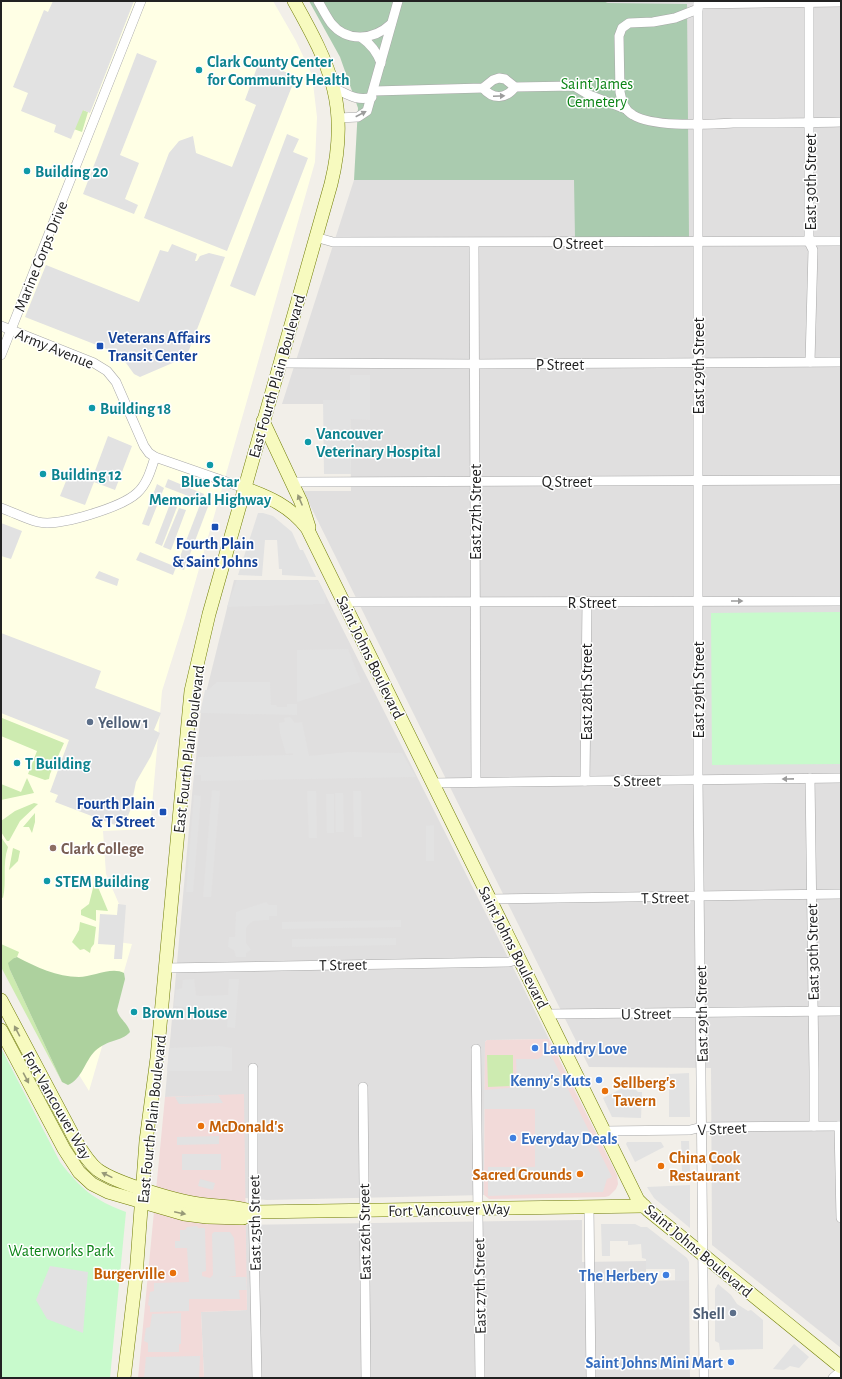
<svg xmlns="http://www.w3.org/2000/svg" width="842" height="1379" font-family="'Alegreya Sans',sans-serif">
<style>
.residential{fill:#e0dfdf}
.commercial{fill:#f2dad9}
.education{fill:#ffffe5}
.grass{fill:#cdebb0}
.forest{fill:#add19e}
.cemetery{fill:#aacbaf}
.park{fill:#c8facc}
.parking{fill:#e2e2e2}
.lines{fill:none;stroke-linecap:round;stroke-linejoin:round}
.street-casing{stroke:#a9a9a9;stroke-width:10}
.secondary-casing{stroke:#707d05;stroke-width:14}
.street{stroke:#fff;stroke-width:9}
.secondary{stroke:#f7fabf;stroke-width:13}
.oneway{fill:#9c9c9c}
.oneway2{fill:#979978}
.culture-dot{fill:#0f9aa8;stroke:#fff;stroke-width:1.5}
.transit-dot{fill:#1a4fb4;stroke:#fff;stroke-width:1.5}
.service-dot{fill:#5c6f8a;stroke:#fff;stroke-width:1.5}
.education-dot{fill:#8d6e63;stroke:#fff;stroke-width:1.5}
.shop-dot{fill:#3f7fe0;stroke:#fff;stroke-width:1.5}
.food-dot{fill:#e8710a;stroke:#fff;stroke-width:1.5}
.labels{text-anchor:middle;stroke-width:3;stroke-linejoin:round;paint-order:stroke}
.culture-label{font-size:16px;font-weight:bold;fill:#0d838f;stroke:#fff;text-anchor:start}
.park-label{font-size:16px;fill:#0c8416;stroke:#fff}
.street-label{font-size:16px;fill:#222;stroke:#fff}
.transit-label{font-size:16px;font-weight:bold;fill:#164399;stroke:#fff;text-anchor:start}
.service-label{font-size:16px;font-weight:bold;fill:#4e5e75;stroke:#fff;text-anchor:start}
.education-label{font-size:16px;font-weight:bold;fill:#785e54;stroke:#fff;text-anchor:start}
.shop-label{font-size:16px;font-weight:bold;fill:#366cbe;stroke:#fff;text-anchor:end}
.food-label{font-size:16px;font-weight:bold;fill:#c56008;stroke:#fff;text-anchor:start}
</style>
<rect width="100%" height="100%" fill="#f2efe9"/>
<g class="residential">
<polygon points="603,1 841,1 841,1348 712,1245 711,1068 589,1067 303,491 351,491 350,404 282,404 354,180 574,180 608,3"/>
<polygon points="234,580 318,580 549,1039 487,1040 485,1042 484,1195 267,1200 245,1198 243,1095 165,1097 193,784 201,713"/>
<polygon points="582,1220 582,1262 646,1261 646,1281 689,1280 690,1378 204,1378 201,1312 247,1310 245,1225"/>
</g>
<g class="commercial">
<polygon points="549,1039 617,1175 618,1184 616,1189 609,1196 605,1197 489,1199 484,1195 485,1042 487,1040"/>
<polygon points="244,1094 247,1310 201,1312 204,1378 138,1378 165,1097"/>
</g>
<polygon class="education" points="1,1 273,1 296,41 312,75 317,117 315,162 185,618 162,691 150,829 103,831 106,874 119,904 118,942 132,944 89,1091 1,948"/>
<g class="grass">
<polygon points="68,104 88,112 82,132 60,124"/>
<polygon points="2,718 64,743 50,774 49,779 45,780 28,774 37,751 1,736"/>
<polygon points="27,778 34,793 1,800 1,784 21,792"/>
<polygon points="34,803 38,804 20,821 9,841 7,841 1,832 1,821 15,811"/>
<polygon points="35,813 35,822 32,833 29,827 23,827"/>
<path d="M 1,837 L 8,847 C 2,864 7,881 3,898 L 1,897 Z"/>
<polygon points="13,848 20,851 18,861 9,870"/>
<polygon points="95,880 108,911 96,910 96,921 81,915 81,910 89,904"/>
<polygon points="80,922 96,927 94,944 91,948 90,953 84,949 80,950 72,942 79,930"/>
<polygon points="1,944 19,952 17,957 14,958 10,970 62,1082 1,967"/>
<polygon points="487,1055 513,1055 513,1086 488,1087"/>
</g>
<path class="forest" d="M 17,957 C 36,967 57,977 79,977 C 92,977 112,966 124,973 L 125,979 L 117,1010 C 119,1019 128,1023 130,1032 C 121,1042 108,1039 95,1051 C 85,1061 82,1079 68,1085 L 62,1082 L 10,970 L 8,963 L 14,958 Z"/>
<polygon class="cemetery" points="309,1 603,1 608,3 687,4 689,237 575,238 574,180 354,180 358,108 340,57"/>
<g class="park">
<polygon points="841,612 841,764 712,765 711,613"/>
<path d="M 1,1048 L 60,1162 C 81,1189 94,1200 126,1212 L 110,1378 L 1,1378 Z"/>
</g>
<g class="parking">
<polygon points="53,1 134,1 90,113 83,110 71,139 54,132 56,125 21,111 28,93 13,87 44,10 48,12"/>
<polygon points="137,53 157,61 120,155 139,163 125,199 138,205 134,214 83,194"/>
<polygon points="259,62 296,76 227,251 144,218 169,153 179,141 193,136 196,153 232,167 256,105 245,100"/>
<polygon points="287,134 299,139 293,152 308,158 255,296 230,286"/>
<polygon points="172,244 197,254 195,261 197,261 200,256 209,253 225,257 189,350 184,358 177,361 140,377 134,374 124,360 112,351 25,317 46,265 139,302 160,250 168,252"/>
<polygon points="350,375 370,375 370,420 350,419 351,474 324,474 323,400 350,400"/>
<polygon points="108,436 132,446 115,490 94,482 85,505 60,496 70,471 92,479"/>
<polygon points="168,479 204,494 201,501 165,487"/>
<polygon points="157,484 164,488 149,526 142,524"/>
<polygon points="201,502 209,504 184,570 176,567"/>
<polygon points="170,504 177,507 162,546 155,543"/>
<polygon points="179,508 186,510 171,550 163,547"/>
<polygon points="258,513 263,513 273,516 292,532 300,550 303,550 316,577 282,575 282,569 279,569 277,540 265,540 262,576 238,575"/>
<polygon points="1,523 22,531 11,559 1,556"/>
<polygon points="140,552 176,567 173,575 136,560"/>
<polygon points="99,571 119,579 117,586 95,578"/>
<polygon points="237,580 315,580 318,581 326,596 325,604 227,607"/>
<polygon points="1,633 101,671 95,688 161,713 154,730 160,733 151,756 136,782 130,811 123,828 55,802 58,795 50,792 69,740 1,713"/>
<polygon points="348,649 361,682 297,702 297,650"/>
<polygon points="217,682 270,682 271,705 276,705 277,707 287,707 287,704 297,704 297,715 200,713 205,690 208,690"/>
<polygon points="290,717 295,723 302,722 309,756 348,752 402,753 416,777 201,781 201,775 194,775 198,757 293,755 293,753 286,754 280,733 279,723 285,722 284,718"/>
<polygon points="212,790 220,791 211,897 203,897"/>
<polygon points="307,791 316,791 317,838 309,838"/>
<polygon points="353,791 361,791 362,837 354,837"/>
<polygon points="335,793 343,793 344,832 336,832"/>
<polygon points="326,794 334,794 334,833 327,833"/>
<polygon points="194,795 201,796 193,892 186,892"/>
<polygon points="434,825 434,861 426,861 426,826"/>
<polygon points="266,902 269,905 277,905 277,916 269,916 269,920 253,921 249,924 246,928 246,943 251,950 246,953 246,957 236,957 234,950 228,947 229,937 235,937 236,912"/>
<polygon points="118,904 126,905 122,959 114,959 115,945 98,944 100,914 117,915"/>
<polygon points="401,920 401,927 282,929 282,922"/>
<polygon points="396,938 396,945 292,947 292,939"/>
<polygon points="194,979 196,995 199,996 228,995 229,979 239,979 235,1028 227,1027 228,1014 226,1011 174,1006 176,990 182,988 183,980"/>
<polygon points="219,1046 232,1048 232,1071 167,1071 169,1048"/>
<polygon points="549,1051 612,1177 607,1179 603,1192 488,1196 488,1167 535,1167 535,1109 484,1109 484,1090 517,1087 516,1059 538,1059"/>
<polygon points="689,1073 690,1117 669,1117 669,1074"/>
<polygon points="635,1082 635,1089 638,1092 642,1092 641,1118 612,1117 603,1098"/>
<polygon points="218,1095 223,1103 179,1104 175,1097"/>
<polygon points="219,1136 219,1144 177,1145 177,1137"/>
<polygon points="681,1141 689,1141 690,1172 682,1172"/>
<polygon points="627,1142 661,1142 664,1147 635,1162 626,1144"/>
<rect x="182" y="1154" width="39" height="16"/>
<polygon points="200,1179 215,1183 213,1190 198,1186"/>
<polygon points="690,1185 690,1228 654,1198 647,1187"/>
<polygon points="601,1224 635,1224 641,1227 647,1227 687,1258 689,1262 689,1280 675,1281 675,1269 646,1269 646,1259 642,1258 641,1244 628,1245 628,1241 610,1241 610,1256 602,1256"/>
<polygon points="197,1226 198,1228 205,1228 206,1271 202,1272 202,1276 210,1278 213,1275 212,1234 214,1232 230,1232 234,1238 236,1276 228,1277 246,1277 247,1290 239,1290 240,1299 189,1299 189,1311 150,1312 150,1306 148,1305 150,1292 154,1291 154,1283 189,1282 187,1248 175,1248 175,1241 180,1241 180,1230 185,1230 187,1227"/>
<polygon points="50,1266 88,1272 83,1333 47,1319 36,1300"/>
<polygon points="718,1284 731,1295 737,1304 748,1311 751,1310 763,1320 763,1349 720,1350 719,1343 715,1341 715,1289"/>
<polygon points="181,1313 181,1344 179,1344 179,1352 148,1352 148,1343 144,1341 146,1328 150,1327 152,1314"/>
<polygon points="794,1344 809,1357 799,1368 790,1366 784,1370 773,1369"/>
<polygon points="200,1356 199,1378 144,1378 146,1357"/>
</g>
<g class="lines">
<defs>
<g id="street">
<path d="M 318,1 C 322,8 326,16 331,23 C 347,43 374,40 391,24"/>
<polyline points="698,1 698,780 704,1378"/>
<polyline points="809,1 809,242 813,250 810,362"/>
<polyline points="698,4 841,2"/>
<path d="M 698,9 L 675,18 L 653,22 L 629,23 L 622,28 L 619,36 L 620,92 C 622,102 624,110 633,115 C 655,128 707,124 733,123 C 769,123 805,123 841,122"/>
<path d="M 362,38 C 372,45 377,52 381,63"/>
<path d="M 334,88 C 347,94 358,102 372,97"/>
<path d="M 483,88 C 493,100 506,99 515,87"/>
<polyline points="374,91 483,88 493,80 499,78 505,79 515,87 574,86 589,95 626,109"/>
<polyline points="339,118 358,117 367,111 398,1"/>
<polyline points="315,237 333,242 841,241"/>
<polyline points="474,243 476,782"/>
<polyline points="1,326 94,363 107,371 116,382 144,446 149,453 155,457 244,488"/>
<polyline points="1,355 141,1"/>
<polyline points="279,363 475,364 841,362"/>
<polyline points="292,482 841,480"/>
<path d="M 1,508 C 13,512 26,519 38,522 C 59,527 122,507 137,493 C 147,484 151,470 155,457"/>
<polyline points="344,602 841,601"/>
<polyline points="810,778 814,1071 814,1126"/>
<polyline points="585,781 587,602"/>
<polyline points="432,783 841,778"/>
<polyline points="489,899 841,894"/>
<polyline points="166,968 509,962 520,959"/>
<polyline points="547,1014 841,1011"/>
<polyline points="476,1049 480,1378"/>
<polyline points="253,1068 253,1200 257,1378"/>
<polyline points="363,1087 366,1378"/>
<polyline points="839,1126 841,1218"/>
<polyline points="604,1131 690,1130 702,1127 841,1126"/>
<polyline points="589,1207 591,1378"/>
<polyline points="833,1378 841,1371"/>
</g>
<g id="secondary">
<polyline points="263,421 301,502 309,527"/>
<path d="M 244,488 C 269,497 290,506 307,528 L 638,1200 L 648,1210 L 841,1367"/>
<path d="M 1,1000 L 77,1143 C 83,1153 89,1163 98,1170 C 116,1183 176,1201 199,1204 C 218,1207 236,1205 254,1212 L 644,1206"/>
<polyline points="1,1030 64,1149 79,1172 92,1184 108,1192 184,1214 207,1217 243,1218 254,1212"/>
<path d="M 124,1378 L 136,1276 L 146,1141 L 157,1058 L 191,691 L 209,614 L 331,184 C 350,107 331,67 294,1"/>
</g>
</defs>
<use href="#street" class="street-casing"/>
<use href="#secondary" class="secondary-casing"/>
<use href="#street" class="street"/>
<use href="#secondary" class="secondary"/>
</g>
<defs><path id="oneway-solid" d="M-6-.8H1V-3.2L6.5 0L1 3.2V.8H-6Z"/></defs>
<g class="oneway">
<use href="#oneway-solid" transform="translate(499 96) rotate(-2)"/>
<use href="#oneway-solid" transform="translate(361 114) rotate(-27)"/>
<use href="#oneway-solid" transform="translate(737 601)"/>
<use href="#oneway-solid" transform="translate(788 779) rotate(179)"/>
</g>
<g class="oneway2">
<use href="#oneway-solid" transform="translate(300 500) rotate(-113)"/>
<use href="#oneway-solid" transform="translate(17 1031) rotate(-118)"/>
<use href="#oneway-solid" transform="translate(26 1078) rotate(62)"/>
<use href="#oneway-solid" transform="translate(107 1175) rotate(-154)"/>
<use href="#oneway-solid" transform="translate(180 1213) rotate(12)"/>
</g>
<g class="culture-dot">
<circle cx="199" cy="70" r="4"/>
<circle cx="27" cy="171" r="4"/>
<circle cx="92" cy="408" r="4"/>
<circle cx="308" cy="442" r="4"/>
<circle cx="210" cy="465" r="4"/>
<circle cx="43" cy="474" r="4"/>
<circle cx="17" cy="763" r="4"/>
<circle cx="47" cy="881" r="4"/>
<circle cx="134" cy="1012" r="4"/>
</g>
<g class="transit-dot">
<rect x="96" y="342" width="8" height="8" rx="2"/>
<rect x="211" y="523" width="8" height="8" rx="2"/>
<rect x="159" y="808" width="8" height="8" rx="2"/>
</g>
<g class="service-dot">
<circle cx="90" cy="722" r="4"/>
<circle cx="733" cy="1313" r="4"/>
</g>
<circle class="education-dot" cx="53" cy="848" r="4"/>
<g class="shop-dot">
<circle cx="535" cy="1048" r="4"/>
<circle cx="599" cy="1080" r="4"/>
<circle cx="513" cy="1138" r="4"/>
<circle cx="666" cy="1275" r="4"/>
<circle cx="731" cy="1362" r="4"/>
</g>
<g class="food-dot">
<circle cx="605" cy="1091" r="4"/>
<circle cx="201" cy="1126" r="4"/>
<circle cx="661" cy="1166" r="4"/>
<circle cx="580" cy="1174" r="4"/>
<circle cx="173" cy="1273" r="4"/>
</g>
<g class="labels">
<g class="culture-label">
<text x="207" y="67">Clark County Center<tspan x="207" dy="18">for Community Health</tspan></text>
<text x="35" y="177">Building 20</text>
<text x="100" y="414">Building 18</text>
<text x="316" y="439">Vancouver<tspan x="316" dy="18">Veterinary Hospital</tspan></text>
<text x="51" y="480">Building 12</text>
<text x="210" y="487" text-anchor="middle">Blue Star<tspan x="210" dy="18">Memorial Highway</tspan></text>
<text x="25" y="769">T Building</text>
<text x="55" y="887">STEM Building</text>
<text x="142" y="1018">Brown House</text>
</g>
<g class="park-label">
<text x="597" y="89">Saint James<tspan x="597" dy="18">Cemetery</tspan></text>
<text x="61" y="1256">Waterworks Park</text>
</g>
<g class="street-label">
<text transform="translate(810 182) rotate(-90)" y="6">East 30th Street</text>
<text x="578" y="249">O Street</text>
<text transform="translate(40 256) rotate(-68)" y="6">Marine Corps Drive</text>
<text transform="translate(55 348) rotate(22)" y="6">Army Avenue</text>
<text x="560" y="370">P Street</text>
<text transform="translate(698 366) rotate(-90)" y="6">East 29th Street</text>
<text transform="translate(276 376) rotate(-74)" y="6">East Fourth Plain Boulevard</text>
<text x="567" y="487">Q Street</text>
<text transform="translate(475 512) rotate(-90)" y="6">East 27th Street</text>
<text x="592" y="608">R Street</text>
<text transform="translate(371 657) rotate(64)" y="6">Saint Johns Boulevard</text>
<text transform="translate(698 690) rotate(-90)" y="6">East 29th Street</text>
<text transform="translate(586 692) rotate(-90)" y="6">East 28th Street</text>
<text transform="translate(188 749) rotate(-83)" y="6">East Fourth Plain Boulevard</text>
<text transform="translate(637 780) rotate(-1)" y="6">S Street</text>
<text transform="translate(665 897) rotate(-1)" y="6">T Street</text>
<text transform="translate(514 947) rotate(63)" y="6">Saint Johns Boulevard</text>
<text transform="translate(812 952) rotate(-91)" y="6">East 30th Street</text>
<text transform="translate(343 964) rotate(-1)" y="6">T Street</text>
<text transform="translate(646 1013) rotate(-1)" y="6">U Street</text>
<text transform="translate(701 1014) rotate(-91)" y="6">East 29th Street</text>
<text transform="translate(58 1105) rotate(60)" y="6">Fort Vancouver Way</text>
<text transform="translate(151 1119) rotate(-84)" y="6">East Fourth Plain Boulevard</text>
<text transform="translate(722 1128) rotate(-3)" y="6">V Street</text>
<text transform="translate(449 1209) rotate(-1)" y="6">Fort Vancouver Way</text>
<text transform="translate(254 1223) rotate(-91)" y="6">East 25th Street</text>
<text transform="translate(364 1232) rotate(-91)" y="6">East 26th Street</text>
<text transform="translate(699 1250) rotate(40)" y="6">Saint Johns Boulevard</text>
<text transform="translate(479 1286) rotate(-91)" y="6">East 27th Street</text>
</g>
<g class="transit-label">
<text x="108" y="343">Veterans Affairs<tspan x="108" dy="18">Transit Center</tspan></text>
<text x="215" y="549" text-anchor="middle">Fourth Plain<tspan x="215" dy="18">&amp; Saint Johns</tspan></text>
<text x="155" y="809" text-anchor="end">Fourth Plain<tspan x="155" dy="18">&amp; T Street</tspan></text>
</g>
<g class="service-label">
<text x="98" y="728">Yellow 1</text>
<text x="725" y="1319" text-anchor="end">Shell</text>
</g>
<g class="education-label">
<text x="61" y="854">Clark College</text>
</g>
<g class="shop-label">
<text x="543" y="1054" text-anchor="start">Laundry Love</text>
<text x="591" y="1086">Kenny's Kuts</text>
<text x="521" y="1144" text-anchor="start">Everyday Deals</text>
<text x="658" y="1281">The Herbery</text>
<text x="723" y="1368">Saint Johns Mini Mart</text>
</g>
<g class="food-label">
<text x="613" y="1088">Sellberg's<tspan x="613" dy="18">Tavern</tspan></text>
<text x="209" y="1132">McDonald's</text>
<text x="669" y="1163">China Cook<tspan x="669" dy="18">Restaurant</tspan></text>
<text x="572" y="1180" text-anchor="end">Sacred Grounds</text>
<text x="165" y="1279" text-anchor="end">Burgerville</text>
</g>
</g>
<rect width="842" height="1379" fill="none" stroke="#222222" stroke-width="4"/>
</svg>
